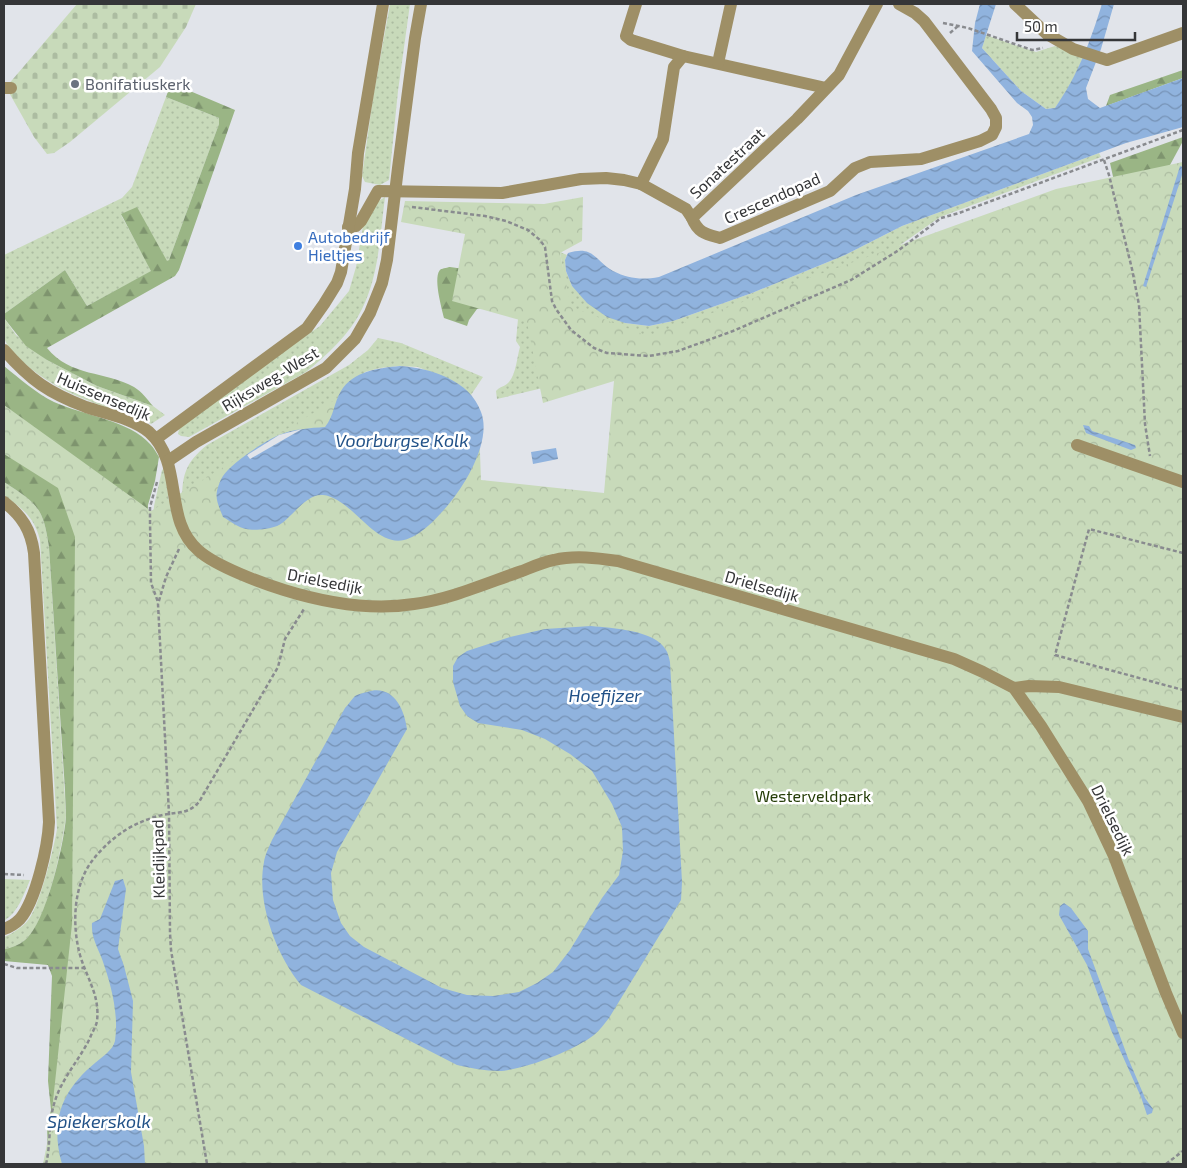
<svg xmlns="http://www.w3.org/2000/svg" width="1187" height="1168" font-family="'Exo 2',sans-serif">
<style>
.grass{fill:url(#grass-dots)}
.forest{fill:url(#forest-firs)}
.cemetery{fill:url(#cemetery-stones)}
.park{fill:url(#park-crowns)}
.water{fill:url(#water-waves)}
.pier{fill:#e1e4ea}
.lines{fill:none;stroke-linecap:round;stroke-linejoin:round}
.path{stroke:#898b8f;stroke-width:2.5;stroke-dasharray:4 2.5;stroke-linecap:butt}
.minor{stroke:#9e8f66;stroke-width:12}
.worship-dot{fill:#6b7280;stroke:#fff;stroke-width:2}
.shop-dot{fill:#3f7fe0;stroke:#fff;stroke-width:2}
.labels{text-anchor:middle;stroke-width:5;stroke-linejoin:round;paint-order:stroke}
.worship-label{font-size:16px;fill:#5b616d;stroke:#fff;text-anchor:start}
.street-label{font-size:16px;fill:#353638;stroke:#fff}
.shop-label{font-size:16px;fill:#366cbe;stroke:#fff;text-anchor:start}
.park-label{font-size:16px;fill:#253d08;stroke:#fff}
.water-label{font-size:18px;font-style:italic;fill:#225288;stroke:#fff}
</style>
<defs>
<pattern id="grass-dots" width="8" height="8" patternUnits="userSpaceOnUse" patternTransform="scale(1.25)"><rect width="8" height="8" fill="#c8daba"/><path d="M2 2h.1M6 6h.1" fill="none" stroke="#acbca1" stroke-width="1.8" stroke-linecap="round"/></pattern>
<pattern id="forest-firs" width="22" height="20" patternUnits="userSpaceOnUse" patternTransform="scale(1.25)"><rect width="22" height="20" fill="#9ab585"/><path d="M5 1l3.5 6h-7zM16 11l3.5 6h-7z" fill="#7e946e"/></pattern>
<pattern id="cemetery-stones" width="16" height="16" patternUnits="userSpaceOnUse" patternTransform="scale(1.25)"><rect width="16" height="16" fill="#c8daba"/><path d="M2 7V4a2 2 0 0 1 4 0v3zM10 15v-3a2 2 0 0 1 4 0v3z" fill="#acbca1"/></pattern>
<pattern id="park-crowns" width="20" height="18" patternUnits="userSpaceOnUse" patternTransform="scale(1.25)"><rect width="20" height="18" fill="#c8daba"/><path d="M2 6a3 3 0 1 1 6 0M12 15a3 3 0 1 1 6 0" fill="none" stroke="#acbca1"/></pattern>
<pattern id="water-waves" width="16" height="10" patternUnits="userSpaceOnUse" patternTransform="scale(1.25)"><rect width="16" height="10" fill="#90b3de"/><path d="M0 5q4-4 8 0t8 0" fill="none" stroke="#7692b5"/></pattern>
</defs>
<rect width="100%" height="100%" fill="#e1e4ea"/>
<g class="grass">
<polygon points="390,4 410,4 398,91 389,180 380,185 365,182 362,176 373,98"/>
<polygon points="986,35 1036,52 1055,46 1084,56 1069,88 1055,108 1046,109 1021,91 982,48"/>
<polygon points="166,97 219,118 219,124 169,260 167,262 121,215 152,271 87,306 65,270 4,314 4,255 122,198 132,187"/>
<polygon points="1099,153 1101,157 940,217 869,267 690,345 573,328 560,252 567,255 565,260 566,271 572,286 625,323 649,326 673,321 752,293 845,255 902,226"/>
<path d="M 385,197 C 380,235 379,275 362,309 C 350,334 327,355 306,372 L 189,437 L 181,436 L 178,434 L 179,429 L 223,394 L 320,326 L 349,291 L 356,267 L 363,226 L 374,204 Z"/>
<path d="M 519,308 L 568,382 L 497,399 L 496,391 C 500,386 505,387 509,382 C 516,374 517,357 520,347 L 516,341 Z"/>
<path d="M 4,318 L 16,335 L 47,360 L 97,386 L 153,406 L 165,415 L 151,424 L 146,420 C 99,405 52,392 17,356 C 13,351 5,344 4,337 C 2,332 4,324 4,318 Z"/>
<path d="M 378,338 L 401,343 L 483,377 L 471,395 L 456,383 L 418,367 L 400,366 L 380,368 L 365,372 L 335,408 L 182,502 C 182,475 185,463 207,445 L 349,365 L 368,350 Z"/>
<polygon points="165,468 170,511 152,533 154,506 162,470"/>
<path d="M 4,482 C 37,504 43,506 49,547 L 66,816 C 62,846 48,921 25,940 C 19,945 11,948 4,949 L 4,937 C 13,933 23,927 29,919 C 40,904 54,848 57,829 L 40,540 C 34,516 22,509 4,495 Z"/>
<path d="M 4,879 L 30,880 C 23,896 19,911 4,921 Z"/>
</g>
<g class="forest">
<polygon points="1183,70 1183,78 1106,106 1110,95"/>
<path d="M 171,83 L 235,110 L 179,270 L 175,276 L 47,348 C 70,377 106,371 134,387 C 142,392 147,399 153,406 L 97,386 L 47,360 L 26,346 L 4,318 L 4,314 L 65,270 L 87,306 L 151,271 L 121,214 L 137,207 L 167,261 L 169,260 L 219,124 L 219,118 L 166,97 Z"/>
<polygon points="1183,137 1183,141 1170,165 1124,227 1110,163"/>
<path d="M 450,267 L 478,271 L 486,307 L 477,309 L 469,320 L 467,326 L 444,318 C 442,309 432,275 441,269 C 442,269 449,267 450,267 Z"/>
<path d="M 4,366 C 20,379 36,393 54,402 C 82,415 131,421 150,444 C 154,448 156,452 159,457 L 155,481 L 148,505 L 147,542 L 48,1155 L 47,1126 L 51,1110 L 48,1081 L 52,976 L 48,965 L 4,961 L 4,949 C 11,948 19,945 25,940 C 46,923 64,844 66,817 C 66,808 65,798 65,790 L 49,547 C 43,506 37,504 4,482 Z"/>
</g>
<polygon class="cemetery" points="77,4 196,4 186,27 160,67 70,142 54,153 47,154 34,137 7,89 7,86"/>
<polygon class="park" points="1183,162 1183,1164 43,1164 50,1129 72,924 75,537 58,488 4,454 4,405 151,511 363,383 479,425 481,480 604,493 614,381 543,403 527,322 452,301 465,234 401,222 405,201 544,204 583,197 582,241 560,253 571,307 648,336 1056,189"/>
<g class="water">
<path d="M 980,4 L 996,4 L 982,48 L 1021,91 L 1046,109 L 1055,108 C 1078,75 1090,42 1102,4 L 1114,4 L 1101,49 L 1086,88 L 1088,99 L 1100,108 L 1183,78 L 1183,127 L 1126,143 L 902,226 L 845,255 L 752,293 L 673,321 L 649,326 L 625,323 L 607,317 L 587,303 L 572,286 L 566,271 L 565,260 L 568,253 C 594,245 594,260 613,271 C 629,279 642,280 659,277 L 856,195 L 1029,134 L 1033,125 L 1032,117 L 1028,111 L 1017,103 L 972,51 L 975,23 Z"/>
<polygon points="1180,166 1183,167 1183,172 1146,287 1143,286"/>
<path d="M 400,366 C 430,368 470,380 481,412 C 492,440 466,484 448,505 C 437,518 421,536 404,540 C 374,547 352,498 323,495 C 305,493 291,520 277,526 C 269,529 254,531 246,529 C 239,528 230,521 223,517 C 220,509 215,500 217,491 C 218,487 220,480 223,476 C 230,464 266,440 279,435 C 293,429 310,428 325,427 C 334,416 334,402 341,391 C 353,371 379,368 400,366 Z"/>
<polygon points="1083,425 1089,426 1092,431 1135,445 1136,448 1131,450 1086,433"/>
<polygon points="556,448 558,459 533,464 531,452"/>
<path d="M 591,626 C 612,628 655,630 666,650 C 668,653 669,658 670,662 L 682,882 L 681,900 L 609,1018 C 605,1023 600,1030 594,1035 C 575,1050 524,1070 499,1071 C 485,1071 471,1068 457,1065 L 301,985 C 276,955 256,901 264,862 C 265,855 269,847 272,840 L 345,708 C 348,705 352,699 355,696 C 358,694 363,693 367,692 C 392,684 404,707 407,729 L 337,852 L 331,873 L 333,900 L 341,923 L 350,936 L 364,947 L 442,988 L 467,995 L 493,996 L 519,992 L 537,983 L 553,972 L 570,950 L 602,898 L 619,875 L 623,851 L 622,827 L 612,804 L 592,771 L 570,754 L 545,739 L 522,730 L 478,723 L 467,716 L 460,706 L 453,682 L 453,666 L 458,657 L 467,651 L 510,637 L 545,629 Z"/>
<path d="M 123,879 L 126,889 L 118,949 L 124,966 L 133,1001 L 131,1072 L 144,1146 L 145,1164 L 62,1164 C 50,1122 61,1091 95,1063 C 102,1057 113,1050 115,1041 C 119,1014 111,984 102,959 C 97,946 91,937 92,923 L 100,919 L 115,881 Z"/>
<polygon points="1064,903 1071,908 1088,931 1088,949 1128,1058 1145,1098 1153,1109 1152,1113 1147,1115 1141,1097 1111,1030 1087,965 1059,915 1060,906"/>
</g>
<polygon class="pier" points="302,429 250,459 247,455 279,435"/>
<g class="lines">
<g class="path">
<polyline points="943,23 968,28 1032,50 1043,48"/>
<polyline points="950,33 958,26"/>
<polyline points="1104,160 1109,175 1132,269 1139,305 1145,424 1150,456"/>
<polyline points="412,207 485,216 506,221 528,230 540,240 545,247 552,301 556,309 571,330 594,348 607,353 649,356 678,351 733,331 851,280 899,250 941,218 959,213 1183,130"/>
<polyline points="157,482 150,507 150,521 151,583 158,602"/>
<polyline points="179,549 166,577 158,604 169,814 170,933 171,950 207,1164"/>
<polyline points="1183,553 1089,529 1055,655 1183,690"/>
<polyline points="4,874 24,875"/>
<polyline points="4,964 17,968 85,968"/>
<path d="M 46,1164 C 51,1144 48,1121 55,1101 C 62,1078 80,1059 90,1038 C 92,1032 96,1027 97,1021 C 100,995 87,979 80,955 C 72,926 73,886 92,861 C 104,845 122,830 139,823 C 148,819 159,815 168,814 C 181,812 189,813 199,802 L 278,667 L 285,639 L 304,609"/>
<polyline points="1166,1164 1183,1151"/>
</g>
<g class="minor">
<polyline points="636,4 626,36 631,40 683,56 826,88"/>
<polyline points="1015,4 1047,34 1073,49 1107,60 1183,33"/>
<polyline points="718,63 731,4"/>
<polyline points="4,88 11,88"/>
<polyline points="641,184 663,139 674,67 683,56"/>
<path d="M 692,218 C 698,233 706,234 720,238 L 830,191 L 855,168 L 870,162 L 921,159 L 980,141 L 992,135 L 996,127 L 996,118 L 991,109 L 924,21 L 915,13 L 899,4"/>
<polyline points="348,227 356,226 361,221 378,191 502,193 581,179 606,178 624,180 641,184 686,209 692,218 797,119 839,75 877,4"/>
<path d="M 4,350 C 30,380 49,393 86,407 C 107,414 132,418 149,432 C 185,464 162,520 199,551 C 216,566 261,583 284,590 C 326,603 370,611 414,604 C 451,599 487,583 522,571 C 532,567 543,562 554,560 C 575,555 597,558 618,561 L 954,659 L 983,672 L 1014,688 L 1041,726 L 1088,801 L 1114,856 L 1166,993 L 1183,1033"/>
<polyline points="156,439 307,328 324,304 337,283 341,272 355,189 358,153 383,4"/>
<polyline points="1077,445 1183,482"/>
<polyline points="168,461 196,442 326,368 355,339 370,313 382,283 387,260 398,168 415,38 421,4"/>
<path d="M 4,502 C 22,516 31,530 34,553 L 49,822 C 48,846 36,900 20,919 C 15,924 10,927 4,929"/>
<polyline points="1014,688 1029,686 1059,687 1183,717"/>
</g>
</g>
<circle class="worship-dot" cx="75" cy="84" r="5"/>
<circle class="shop-dot" cx="298" cy="246" r="5"/>
<g class="labels">
<g class="worship-label">
<text x="85" y="90">Bonifatiuskerk</text>
</g>
<g class="street-label">
<text transform="translate(727 163) rotate(-43)" y="6">Sonatestraat</text>
<text transform="translate(772 198) rotate(-24)" y="6">Crescendopad</text>
<text transform="translate(270 379) rotate(-31)" y="6">Rijksweg-West</text>
<text transform="translate(104 396) rotate(23)" y="6">Huissensedijk</text>
<text transform="translate(325 581) rotate(11)" y="6">Drielsedijk</text>
<text transform="translate(762 586) rotate(16)" y="6">Drielsedijk</text>
<text transform="translate(1113 820) rotate(64)" y="6">Drielsedijk</text>
<text transform="translate(158 859) rotate(-91)" y="6">Kleidijkpad</text>
</g>
<g class="shop-label">
<text x="308" y="243">Autobedrijf<tspan x="308" dy="18">Hieltjes</tspan></text>
</g>
<g class="park-label">
<text x="813" y="802">Westerveldpark</text>
</g>
<g class="water-label">
<text x="402" y="447">Voorburgse Kolk</text>
<text x="605" y="702">Hoefijzer</text>
<text x="99" y="1128">Spiekerskolk</text>
</g>
</g>
<rect width="1187" height="1168" fill="none" stroke="#353638" stroke-width="10"/>
<path d="M1017 32v8h118v-8" fill="none" stroke="#353638" stroke-width="2.5"/>
<text x="1024" y="32" font-size="15" fill="#353638" stroke="#ffffff" stroke-width="4" paint-order="stroke">50 m</text>
</svg>
